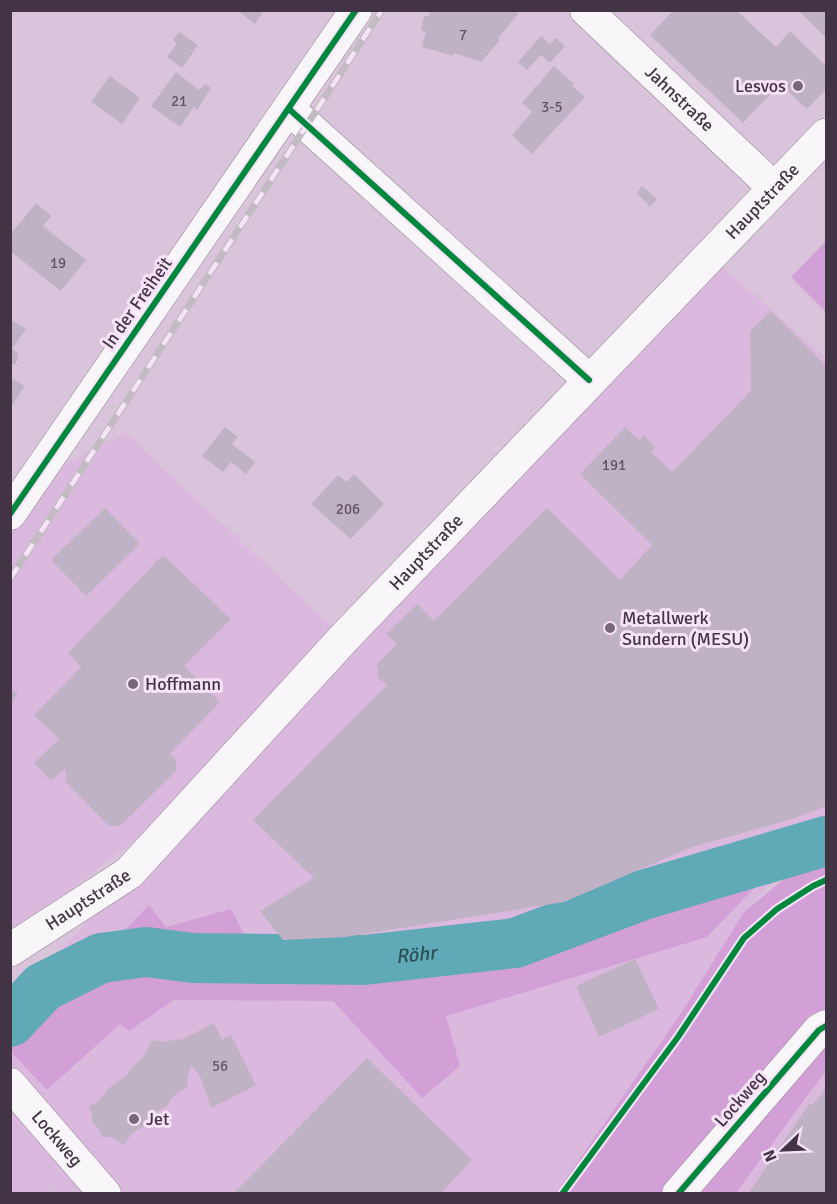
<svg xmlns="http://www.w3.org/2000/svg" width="837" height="1204" font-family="Signika,sans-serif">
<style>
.built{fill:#dbb9de}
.green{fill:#d2a0d7}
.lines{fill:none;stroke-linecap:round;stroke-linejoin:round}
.river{stroke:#60a9b7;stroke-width:50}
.building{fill:#c0b2c5}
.minor-casing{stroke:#928293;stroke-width:33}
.secondary-casing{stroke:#928293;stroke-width:34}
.path{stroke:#d0c9d0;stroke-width:4;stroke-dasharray:3 4.5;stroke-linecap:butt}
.minor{stroke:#f9f6fa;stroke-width:32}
.secondary{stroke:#f9f6fa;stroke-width:33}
.rail-casing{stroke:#c2bcc2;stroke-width:7}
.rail{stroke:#f7e3f8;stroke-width:4.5;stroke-dasharray:14;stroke-linecap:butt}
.cycleway-casing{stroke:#f7e3f8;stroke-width:10}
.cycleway{stroke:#00873e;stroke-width:6}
.poi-dot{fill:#78667a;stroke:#f7e3f8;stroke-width:2}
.labels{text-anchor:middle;stroke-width:6;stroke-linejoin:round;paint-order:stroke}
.number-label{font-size:15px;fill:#645566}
.poi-label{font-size:18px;fill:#433445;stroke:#f7e3f8;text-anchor:start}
.street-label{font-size:18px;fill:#433445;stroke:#f7e3f8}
.water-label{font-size:20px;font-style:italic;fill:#2f5053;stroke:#f7e3f8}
</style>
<rect width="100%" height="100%" fill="#dac4db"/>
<g class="built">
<polygon points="723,267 826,358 826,830 744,912 679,1016 555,1193 11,1194 11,996 23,988"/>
<polygon points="125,432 339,633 134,841 67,892 11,928 11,532 50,473"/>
<polygon points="826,1071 826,1193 736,1194 809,1096"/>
</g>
<g class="green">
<polygon points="826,241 826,312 791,277"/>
<polygon points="803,837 707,937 446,1016 460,1066 422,1098 333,1001 174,1000 129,1031 120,1024 47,1090 12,1053 11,1031 67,971 118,937 149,905 166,927 231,909 254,953 540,922"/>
<polygon points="826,844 826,1071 736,1193 555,1194 679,1016 744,912"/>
</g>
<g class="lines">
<path class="river" id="s1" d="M 10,1022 L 43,987 L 101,958 L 146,952 L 193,958 L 364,960 L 515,943 L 643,895 L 826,841"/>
</g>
<g class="building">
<polygon points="237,10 264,10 255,24"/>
<polygon points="430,10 514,10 518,14 498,38 500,40 481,62 454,53 453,56 422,47 426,31 421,31 424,16 429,16"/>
<polygon points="674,10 736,10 776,47 790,31 826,66 826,89 807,109 780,84 743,123 650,35"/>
<polygon points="798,10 826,10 826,38"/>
<polygon points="179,32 198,45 182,68 167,57 177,43 173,40"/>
<polygon points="541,36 550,44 556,38 565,46 550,63 541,55 527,70 518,62"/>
<polygon points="554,66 574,84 572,86 585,97 532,154 512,135 532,112 522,103"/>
<polygon points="176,72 199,90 205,84 211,88 197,110 194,107 180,127 151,106"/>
<polygon points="110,76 140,98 122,124 91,102"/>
<polygon points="642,186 657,199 650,207 637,193"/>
<polygon points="36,203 51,216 43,226 86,260 61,291 10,251 10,235"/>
<polygon points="771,311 826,366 826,806 789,820 692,847 564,902 345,937 283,940 260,911 314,878 253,820 387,685 378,678 378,667 376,665 397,644 386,634 417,604 434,621 547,508 620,580 652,545 580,474 625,427 639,440 644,435 655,447 651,452 672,472 751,391 750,331"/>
<polygon points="10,319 26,329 12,349 18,353 18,359 15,364 10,365"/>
<polygon points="10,377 25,386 12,405 10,404"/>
<polygon points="225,427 238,437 232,444 255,462 246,474 231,462 223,472 202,456"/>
<polygon points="354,474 384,504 351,539 311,504 338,475 347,482"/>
<polygon points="105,508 140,544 86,596 51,560"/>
<polygon points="163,555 231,619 184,666 220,702 170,754 176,760 176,771 120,826 109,826 66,782 66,771 64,769 51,781 34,763 59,739 34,715 81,667 68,653"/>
<polygon points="10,689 18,693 10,705"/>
<polygon points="635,959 659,1009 599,1037 576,986"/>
<polygon points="214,1023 222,1040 231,1035 256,1085 211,1108 200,1076 191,1065 187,1078 188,1087 178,1092 170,1100 167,1106 154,1113 145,1126 132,1133 124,1145 111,1137 102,1137 98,1128 92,1122 92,1114 89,1106 98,1102 109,1088 127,1075 131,1068 143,1057 152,1040 165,1042 178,1039 179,1041"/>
<polygon points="367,1058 472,1160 440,1194 233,1194"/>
<polygon points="826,1089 826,1194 748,1194 809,1104 812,1105"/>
</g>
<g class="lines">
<defs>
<g id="minor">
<path id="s2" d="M 586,10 L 774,188"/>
<polyline points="289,109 589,380"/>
<polyline points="10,514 356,10"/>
<path id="s3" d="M 10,1084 L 105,1194"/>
<polyline points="678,1194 819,1030 826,1026"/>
</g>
<g id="secondary">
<path id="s4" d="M 10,950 L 129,873 L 344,638 L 826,135"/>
</g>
</defs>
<use href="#minor" class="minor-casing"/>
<use href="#secondary" class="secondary-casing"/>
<polyline class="path" points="49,1194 55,1181"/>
<use href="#minor" class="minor"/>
<use href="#secondary" class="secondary"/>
<defs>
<polyline id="rail" points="10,579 382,10"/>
</defs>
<use href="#rail" class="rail-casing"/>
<use href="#rail" class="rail"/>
<defs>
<g id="cycleway">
<polyline points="289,109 589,380"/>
<polyline points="10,514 356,10"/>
<polyline points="562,1194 678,1037 744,938 777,909 813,886 826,880"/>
<polyline points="678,1194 819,1030 826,1026"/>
</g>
</defs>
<use href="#cycleway" class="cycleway-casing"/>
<use href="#cycleway" class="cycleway"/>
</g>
<g class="poi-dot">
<circle cx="798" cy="86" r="6"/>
<circle cx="610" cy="628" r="6"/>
<circle cx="133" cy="684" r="6"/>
<circle cx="134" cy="1119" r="6"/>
</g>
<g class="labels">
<g class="number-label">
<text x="463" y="40">7</text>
<text x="179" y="106">21</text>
<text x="552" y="112">3-5</text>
<text x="58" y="268">19</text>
<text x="614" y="470">191</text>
<text x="348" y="514">206</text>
<text x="220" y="1071">56</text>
</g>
<g class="poi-label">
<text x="786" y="92" text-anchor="end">Lesvos</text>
<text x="622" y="624">Metallwerk<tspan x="622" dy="21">Sundern (MESU)</tspan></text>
<text x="145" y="690">Hoffmann</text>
<text x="146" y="1125">Jet</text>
</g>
<g class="street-label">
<text dy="6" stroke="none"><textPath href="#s2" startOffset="129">Jahnstraße</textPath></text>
<text dy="6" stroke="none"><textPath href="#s4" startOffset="1065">Hauptstraße</textPath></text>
<text transform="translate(137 303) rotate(-55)" y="6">In der Freiheit</text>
<text dy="6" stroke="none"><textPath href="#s4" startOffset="579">Hauptstraße</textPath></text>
<text dy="6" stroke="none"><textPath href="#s4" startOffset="93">Hauptstraße</textPath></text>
<text transform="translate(740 1099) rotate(-49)" y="6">Lockweg</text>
<text dy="6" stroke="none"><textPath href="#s3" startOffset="72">Lockweg</textPath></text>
</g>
<g class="water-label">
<text dy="7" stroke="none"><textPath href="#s1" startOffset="429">Röhr</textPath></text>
</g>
</g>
<rect width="837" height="1204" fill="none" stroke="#433445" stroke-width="24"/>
<g transform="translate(783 1150) rotate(247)" stroke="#f7e3f8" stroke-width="4.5" paint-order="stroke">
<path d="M0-4.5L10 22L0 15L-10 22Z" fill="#433445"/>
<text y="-9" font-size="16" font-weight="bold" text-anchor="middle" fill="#433445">N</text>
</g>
</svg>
